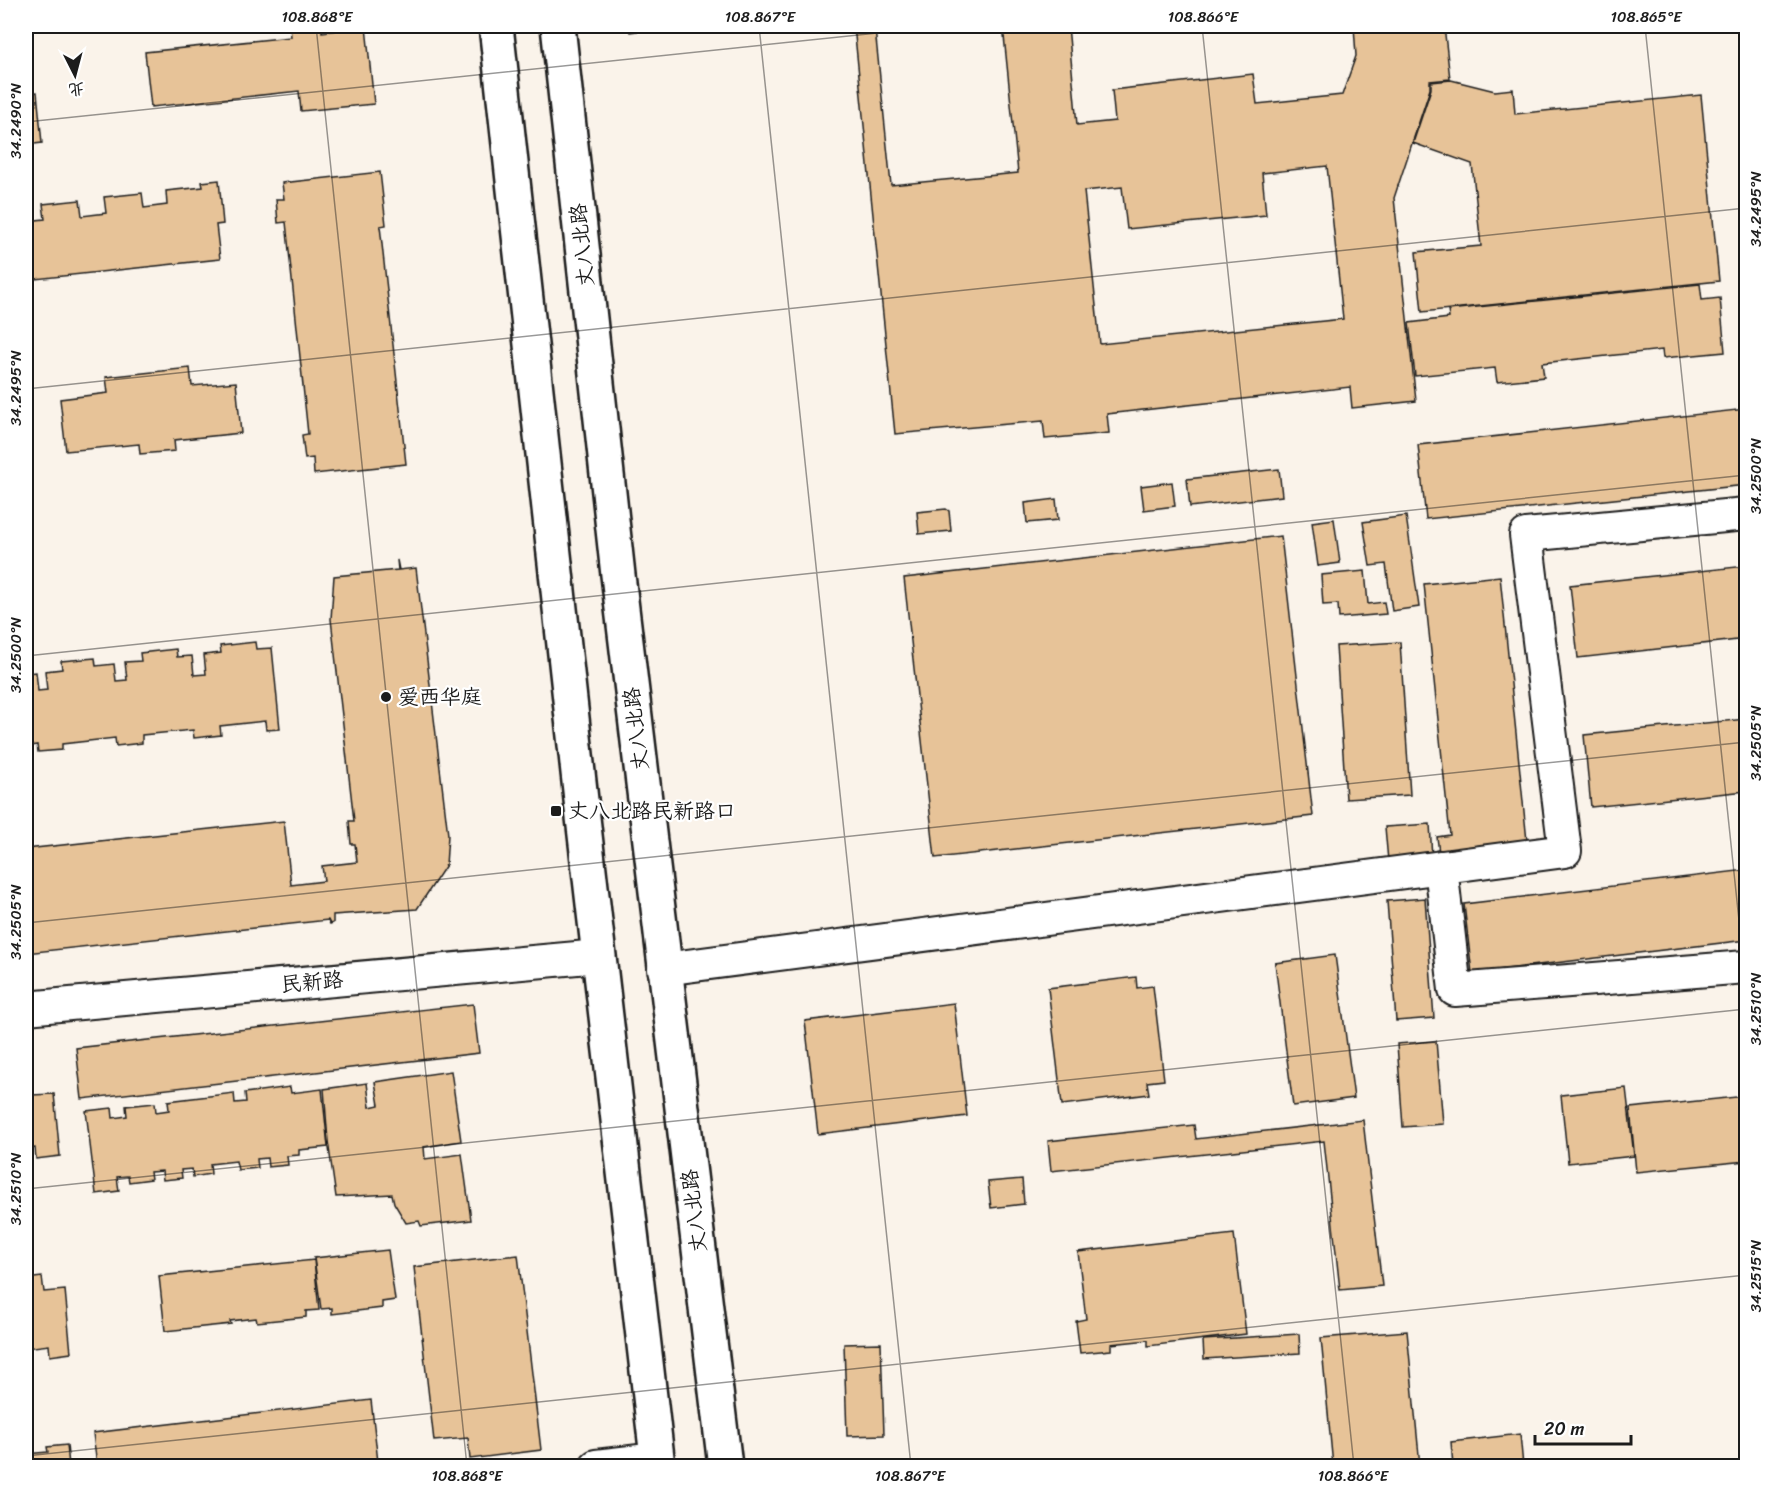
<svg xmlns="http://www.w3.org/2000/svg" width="1772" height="1492" font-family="Sriracha,'LXGW WenKai TC',sans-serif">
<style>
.building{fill:#e7c398;stroke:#1c1c1c;stroke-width:1.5;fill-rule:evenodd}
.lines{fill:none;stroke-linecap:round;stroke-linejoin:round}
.minor-casing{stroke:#1c1c1c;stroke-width:36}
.major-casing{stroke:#1c1c1c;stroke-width:38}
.minor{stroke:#fff;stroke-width:32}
.major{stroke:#fff;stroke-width:33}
.ticks{fill:none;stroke:#1c1c1c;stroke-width:1.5;stroke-opacity:0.45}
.poi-dot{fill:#1c1c1c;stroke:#fff;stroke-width:2}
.labels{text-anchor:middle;stroke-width:4.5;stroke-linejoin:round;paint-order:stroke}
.street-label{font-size:21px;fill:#1c1c1c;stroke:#fff}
.poi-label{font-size:21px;fill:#1c1c1c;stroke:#fff;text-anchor:start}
.neatline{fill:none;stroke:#1c1c1c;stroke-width:2}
.ticks-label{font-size:15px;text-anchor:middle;fill:#1c1c1c}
</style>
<rect width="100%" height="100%" fill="#faf3ea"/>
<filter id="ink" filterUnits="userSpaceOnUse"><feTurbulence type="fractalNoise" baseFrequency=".0167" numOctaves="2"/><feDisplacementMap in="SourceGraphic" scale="12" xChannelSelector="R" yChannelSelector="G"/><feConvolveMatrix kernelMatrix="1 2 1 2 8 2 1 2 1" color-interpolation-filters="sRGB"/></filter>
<g filter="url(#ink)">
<g class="building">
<polygon points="290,26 322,26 322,32 366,27 374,104 301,111 299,91 151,107 145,52 291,37"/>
<polygon points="629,26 680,26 630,32"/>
<path d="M 854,26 L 906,26 L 875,29 L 891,185 L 1018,173 L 1003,26 L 1068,26 L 1077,125 L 1115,121 L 1112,90 L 1253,74 L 1257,104 L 1342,95 L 1356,56 L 1354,26 L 1444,26 L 1450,79 L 1430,81 L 1430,89 L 1394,198 L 1416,401 L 1352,408 L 1350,387 L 1107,414 L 1109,433 L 1045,439 L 1043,421 L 895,434 ZM 1327,166 L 1343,319 L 1100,344 L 1084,191 L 1122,187 L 1127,229 L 1266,215 L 1262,173 Z"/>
<polygon points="1451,80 1495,91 1513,89 1515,114 1701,95 1719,281 1422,312 1416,252 1481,246 1472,164 1413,143 1431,89 1431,82"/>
<polygon points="37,92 42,143 26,145 26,93"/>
<polygon points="380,172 386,225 380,226 406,464 314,474 313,458 305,459 302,435 308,434 286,222 278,223 276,199 284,199 282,183"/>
<polygon points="219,180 223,224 216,225 220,259 26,280 26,221 45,219 43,204 80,200 82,216 106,213 104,197 142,193 144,208 167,205 166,191 203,187 202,182"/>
<polygon points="1700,284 1702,300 1720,298 1725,352 1663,358 1662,350 1542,363 1544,377 1497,382 1495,368 1415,376 1409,323 1449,318 1448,310"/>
<polygon points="190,368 192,386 236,382 241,433 174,440 175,451 140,454 139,444 66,451 60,399 108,393 106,377"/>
<polygon points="1746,409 1746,485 1426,519 1418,445"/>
<polygon points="1279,469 1282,496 1190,507 1187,479"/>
<polygon points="1172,482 1175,506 1144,510 1141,486"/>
<polygon points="1056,499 1058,520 1027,523 1025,503"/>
<polygon points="946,509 949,511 951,531 919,534 917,512"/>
<polygon points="1406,516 1419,607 1392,611 1386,564 1370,566 1363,522"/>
<polygon points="1334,519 1340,563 1318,566 1312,522"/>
<polygon points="1281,536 1313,816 935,858 904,578"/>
<polygon points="397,560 399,570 416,568 448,835 446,865 417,909 333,915 333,923 330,924 328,920 26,953 26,849 284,821 291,885 324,881 322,866 357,862 355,844 351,844 349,821 354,821 331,619 334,576 398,570"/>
<polygon points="1746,566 1746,639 1578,658 1570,585"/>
<polygon points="1365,571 1368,604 1384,602 1386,614 1339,618 1338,604 1323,605 1321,575"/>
<polygon points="1500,576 1528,851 1440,860 1437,837 1450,835 1424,584"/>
<polygon points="255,642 256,649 272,648 280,729 266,730 265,721 220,726 221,735 194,738 193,730 142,735 142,743 116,746 115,738 62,744 62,750 38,752 37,745 26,747 26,673 36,672 38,691 47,690 45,671 62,669 61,661 95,658 96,666 114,664 116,681 127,680 125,662 141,661 140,653 176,649 177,657 192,656 194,675 206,674 204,655 221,653 220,646"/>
<polygon points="1400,642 1410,795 1346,799 1336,646"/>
<polygon points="1746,719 1746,791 1591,807 1584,735"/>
<polygon points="1430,824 1432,858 1388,861 1385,827"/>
<polygon points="1746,870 1746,940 1472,973 1464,904"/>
<polygon points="1425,898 1434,1018 1396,1021 1387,901"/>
<polygon points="1335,955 1354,1098 1293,1106 1275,963"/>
<polygon points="1136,977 1137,988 1153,986 1164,1080 1147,1082 1149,1094 1062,1105 1048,988"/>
<polygon points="954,1003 967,1116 818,1134 805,1021"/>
<polygon points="473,1004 479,1053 82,1099 76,1048"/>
<polygon points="1436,1041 1443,1124 1403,1127 1397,1044"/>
<polygon points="451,1071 461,1141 424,1147 425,1159 462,1154 471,1220 421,1226 419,1221 406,1223 394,1203 392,1194 336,1197 328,1141 324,1089 367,1083 370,1107 379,1105 375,1082"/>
<polygon points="26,1082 30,1082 31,1095 54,1094 60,1156 36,1159 35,1148 26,1149"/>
<polygon points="290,1087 291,1093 322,1089 328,1147 299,1150 299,1155 287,1156 288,1165 268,1167 267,1158 257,1159 258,1168 238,1170 236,1161 210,1164 211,1174 193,1177 192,1169 181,1170 182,1178 163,1180 162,1171 150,1172 151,1179 129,1182 128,1176 117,1177 119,1191 96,1194 86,1111 112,1108 113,1118 127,1116 126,1106 155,1103 156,1112 169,1110 168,1101 234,1093 235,1103 246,1102 245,1093"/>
<polygon points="1626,1088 1634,1156 1568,1163 1561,1095"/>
<polygon points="1746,1096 1746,1161 1636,1172 1630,1108"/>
<polygon points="1363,1120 1382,1286 1340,1290 1324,1141 1051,1171 1048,1141 1194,1125 1196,1139"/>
<polygon points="1022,1179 1024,1204 991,1208 988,1182"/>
<polygon points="1234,1234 1246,1334 1148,1346 1148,1340 1111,1344 1111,1350 1080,1353 1076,1321 1086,1319 1078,1252"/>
<polygon points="388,1250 395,1300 382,1302 382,1308 332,1314 332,1308 321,1309 314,1258"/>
<polygon points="518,1255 541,1450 470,1459 468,1438 434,1441 414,1267"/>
<polygon points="314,1260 319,1310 306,1311 306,1317 257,1322 256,1318 230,1321 231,1324 165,1331 159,1276"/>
<polygon points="42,1277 44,1292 65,1290 71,1353 50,1356 49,1345 26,1348 26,1279"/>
<polygon points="1407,1331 1420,1466 1333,1466 1321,1338"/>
<polygon points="1299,1334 1300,1353 1204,1359 1203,1340"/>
<polygon points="881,1343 884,1435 847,1436 844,1344"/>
<polygon points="371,1400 378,1462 339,1466 97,1466 93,1433"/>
<polygon points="1520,1434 1523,1466 1453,1466 1451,1442"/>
<polygon points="67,1445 69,1466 26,1466 26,1454 48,1452 47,1447"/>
</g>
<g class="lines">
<defs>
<g id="minor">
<polyline points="1441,867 1455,990 1746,967"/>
<polyline points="664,969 1565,851 1526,535 1746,514"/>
<polyline points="26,1008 599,956"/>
<polyline points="596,1466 657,1459"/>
</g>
<g id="major">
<polyline points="496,26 582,809 658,1466"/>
<polyline points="558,26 618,575 725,1466"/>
</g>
</defs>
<use href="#minor" class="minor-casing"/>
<use href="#major" class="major-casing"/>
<use href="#minor" class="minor"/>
<use href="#major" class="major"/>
</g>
</g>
<path class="ticks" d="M 316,26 L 467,1466M 759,26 L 911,1466M 1202,26 L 1354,1466M 1645,26 L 1746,987M 26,122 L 945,26M 26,389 L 1746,208M 26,656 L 1746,475M 26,923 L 1746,742M 26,1189 L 1746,1009M 26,1456 L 1746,1275"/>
<g class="poi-dot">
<circle cx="386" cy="697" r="6"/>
<rect x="550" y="805" width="12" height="12" rx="3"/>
</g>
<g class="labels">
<g class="street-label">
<text transform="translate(582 245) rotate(-96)" y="7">丈八北路</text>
<text transform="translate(636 729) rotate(-97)" y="7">丈八北路</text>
<text transform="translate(312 982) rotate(-5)" y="7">民新路</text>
<text transform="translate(694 1211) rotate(-97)" y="7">丈八北路</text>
</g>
<g class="poi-label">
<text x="398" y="704">爱西华庭</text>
<text x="568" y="818">丈八北路民新路口</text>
</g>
</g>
<rect width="1772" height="1492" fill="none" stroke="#fff" stroke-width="66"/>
<g transform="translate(75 75) rotate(174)" stroke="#ffffff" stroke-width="4.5" paint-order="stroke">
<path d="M0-4.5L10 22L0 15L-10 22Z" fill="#1c1c1c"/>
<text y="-9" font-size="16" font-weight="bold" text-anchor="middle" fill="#1c1c1c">北</text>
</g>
<path d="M1535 1435v9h96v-9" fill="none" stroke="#1c1c1c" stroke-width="3"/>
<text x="1544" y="1435" font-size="18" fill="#1c1c1c" stroke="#ffffff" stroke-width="4.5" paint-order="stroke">20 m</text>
<rect x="33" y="33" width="1706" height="1426" class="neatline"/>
<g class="ticks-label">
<text x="317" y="22">108.868°E</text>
<text x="760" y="22">108.867°E</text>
<text x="1203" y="22">108.866°E</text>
<text x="1646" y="22">108.865°E</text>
<text transform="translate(16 121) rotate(-90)" y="5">34.2490°N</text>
<text transform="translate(1756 209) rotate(-90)" y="5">34.2495°N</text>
<text transform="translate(16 388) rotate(-90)" y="5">34.2495°N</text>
<text transform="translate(1756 476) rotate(-90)" y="5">34.2500°N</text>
<text transform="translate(16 655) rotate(-90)" y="5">34.2500°N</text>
<text transform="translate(1756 743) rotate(-90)" y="5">34.2505°N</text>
<text transform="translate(16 922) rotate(-90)" y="5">34.2505°N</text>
<text transform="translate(1756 1009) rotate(-90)" y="5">34.2510°N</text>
<text transform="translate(16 1189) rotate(-90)" y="5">34.2510°N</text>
<text transform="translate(1756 1276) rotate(-90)" y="5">34.2515°N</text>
<text x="467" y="1481">108.868°E</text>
<text x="910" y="1481">108.867°E</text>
<text x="1353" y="1481">108.866°E</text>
</g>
</svg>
